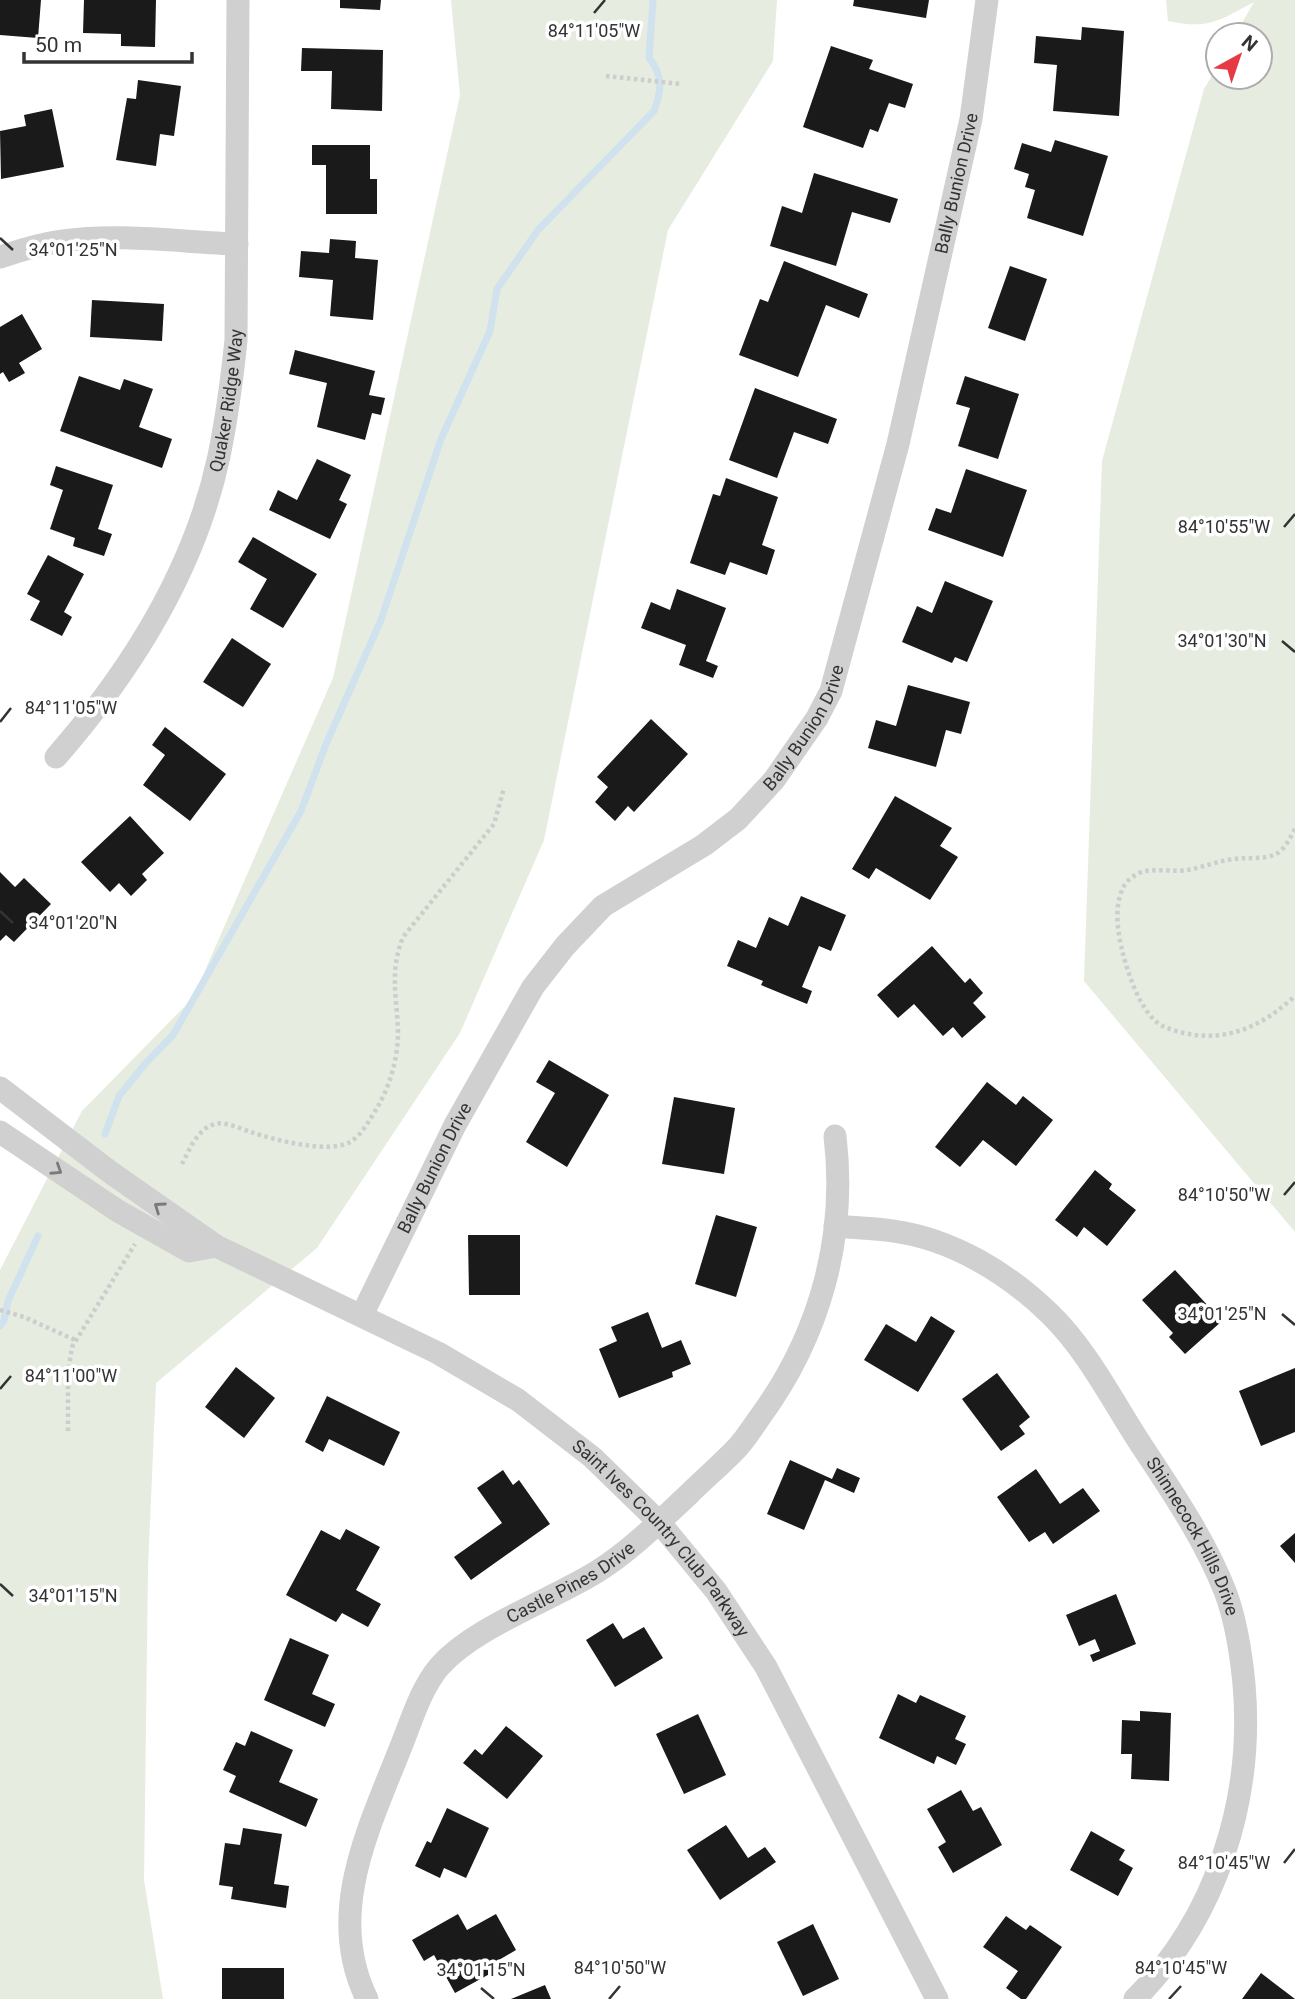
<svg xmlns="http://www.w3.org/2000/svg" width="1295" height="1999" font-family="Roboto,sans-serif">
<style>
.green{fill:#e6ecdf}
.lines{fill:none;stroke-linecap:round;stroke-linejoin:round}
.stream{stroke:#cfe2ee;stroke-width:7}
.building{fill:#1a1a1a}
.path{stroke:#cdcdcd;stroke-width:4.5;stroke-dasharray:3.5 3.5;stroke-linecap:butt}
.minor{stroke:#d0d0d0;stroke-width:23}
.oneway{stroke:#7a7a7a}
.ticks{fill:none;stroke:#333;stroke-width:2.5}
.labels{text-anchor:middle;stroke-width:7;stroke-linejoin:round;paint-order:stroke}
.street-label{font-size:18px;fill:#333;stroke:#fff}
.ticks-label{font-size:18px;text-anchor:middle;fill:#333;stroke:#fff;stroke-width:7;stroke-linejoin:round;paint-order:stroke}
</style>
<rect width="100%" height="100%" fill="#fff"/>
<g class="green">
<polygon points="451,0 777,0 773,61 668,230 544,840 460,1033 317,1248 156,1383 148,1568 144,1880 163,1999 0,1999 0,1270 82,1111 193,998 333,678 460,95"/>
<path d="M 1166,0 L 1295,0 L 1295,1232 L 1084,981 L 1102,461 L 1204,89 L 1218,66 L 1218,77 L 1260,77 L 1260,35 L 1235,35 L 1254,2 C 1220,20 1209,30 1168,21 Z"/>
</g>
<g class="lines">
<g class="stream">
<path d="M 105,1134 L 119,1096 L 145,1064 L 173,1035 L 301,811 L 326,744 L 381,620 L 441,439 L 490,331 L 497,289 L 538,230 L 654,111 C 662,90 663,75 649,58 L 653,0"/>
<polyline points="0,1326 4,1321 8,1301 38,1236"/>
</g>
</g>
<g class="building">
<polygon points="0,0 41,0 38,38 0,35"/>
<polygon points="84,0 156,0 155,47 121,46 121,34 83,33"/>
<polygon points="340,0 381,0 380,10 340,8"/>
<polygon points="854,0 929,0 926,18 853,6"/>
<polygon points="1082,27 1124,31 1119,116 1053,111 1057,65 1034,63 1036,36 1081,40"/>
<polygon points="831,46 873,60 869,69 913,84 905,108 889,103 878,132 870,129 863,148 803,127"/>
<polygon points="302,48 383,50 382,111 331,109 332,71 301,71"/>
<polygon points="138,80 181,86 174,136 160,134 156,166 116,160 127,98 136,99"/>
<polygon points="52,109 64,167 1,179 0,131 26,126 24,115"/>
<polygon points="1055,140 1108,156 1083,236 1027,218 1035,190 1025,187 1029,174 1014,169 1022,143 1051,152"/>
<polygon points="312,145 370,145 370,179 377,179 377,214 326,214 326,165 312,165"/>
<polygon points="814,173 898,199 890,223 852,212 836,266 770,246 782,206 802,213"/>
<polygon points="330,239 356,241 355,258 378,260 373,320 330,316 333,280 299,277 301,251 329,253"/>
<polygon points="784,261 868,294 859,318 826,305 798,377 739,355 760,299 768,302"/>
<polygon points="1010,266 1047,279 1025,341 988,328"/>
<polygon points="92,300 164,304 162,341 90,337"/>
<polygon points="22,314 42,349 19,363 25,373 9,382 3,372 0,374 0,327"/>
<polygon points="295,350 375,371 369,395 385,398 381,415 372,413 365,440 317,427 327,383 289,374"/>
<polygon points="79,376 120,390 124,379 153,389 139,427 172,439 162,468 60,431"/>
<polygon points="965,376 1019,394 998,459 958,446 970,408 956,404"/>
<polygon points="755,388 837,419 828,444 794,432 777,478 729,460"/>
<polygon points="317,459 351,475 339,500 347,504 330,539 269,510 278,490 297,500"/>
<polygon points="56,466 113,485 98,529 112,534 104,556 73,546 75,538 50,529 63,490 50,485"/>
<polygon points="966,469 1027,490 1003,557 928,530 936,508 951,513"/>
<polygon points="726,478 778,497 762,545 775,550 767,575 730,562 725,575 690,563 713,494 720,496"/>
<polygon points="253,537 317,574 283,628 250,609 267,579 238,562"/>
<polygon points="48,555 84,574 64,612 72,617 62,636 30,620 40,601 27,594"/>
<polygon points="945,581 993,601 967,662 955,657 952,663 902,642 917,606 932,613"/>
<polygon points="677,589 726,608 706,661 718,666 713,678 679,665 686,645 641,628 651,602 670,610"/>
<polygon points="232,638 271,664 243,707 203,682"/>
<polygon points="908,685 970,702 961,734 946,730 936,767 868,748 876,720 896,726"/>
<polygon points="651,719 688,754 634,812 628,806 615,821 595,802 608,787 597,777"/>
<polygon points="165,727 226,774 190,821 143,785 165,755 152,745"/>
<polygon points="895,796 952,828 940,846 958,857 930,900 876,868 869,879 852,869"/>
<polygon points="130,816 164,853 142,874 147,880 131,896 119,883 110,892 81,862"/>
<polygon points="0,872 15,887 24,878 51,904 14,942 6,935 0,941"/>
<polygon points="801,896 846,915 831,951 819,946 802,987 812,991 807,1004 761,985 763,981 727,966 738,940 756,948 769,917 788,926"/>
<polygon points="932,946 965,983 970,978 983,993 973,1003 986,1017 962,1038 953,1027 943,1036 914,1004 898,1018 877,995"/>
<polygon points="549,1060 609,1095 567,1167 526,1142 555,1093 536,1082"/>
<polygon points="987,1082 1016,1105 1023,1096 1053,1120 1016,1166 983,1140 960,1167 935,1147"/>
<polygon points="674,1097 735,1108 724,1174 662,1164"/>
<polygon points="1095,1170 1112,1184 1109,1189 1136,1210 1107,1246 1084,1227 1077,1237 1055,1220"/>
<polygon points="716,1215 757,1227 736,1297 695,1284"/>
<polygon points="468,1235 520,1235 520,1295 469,1295"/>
<polygon points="1175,1270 1222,1321 1185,1354 1169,1337 1173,1333 1142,1300"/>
<polygon points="648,1312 662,1348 681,1340 691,1364 672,1372 673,1377 619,1398 599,1349 617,1341 611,1327"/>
<polygon points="931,1316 955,1331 918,1392 864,1360 886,1324 916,1342"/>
<polygon points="236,1367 275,1398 244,1438 205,1407"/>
<polygon points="1295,1368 1295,1432 1261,1446 1239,1391"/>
<polygon points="997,1373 1030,1417 1019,1426 1025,1434 1001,1451 962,1399"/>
<polygon points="327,1396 400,1432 384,1466 329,1439 323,1452 305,1442"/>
<polygon points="790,1460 832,1479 837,1468 860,1478 854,1493 825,1480 804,1530 767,1514"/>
<polygon points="1036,1469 1060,1504 1083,1488 1100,1511 1053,1544 1045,1532 1029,1542 997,1497"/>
<polygon points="503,1470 513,1485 519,1480 550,1524 471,1580 454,1557 502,1523 477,1488"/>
<polygon points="346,1529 380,1547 356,1590 381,1604 368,1627 342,1613 336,1622 286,1595 321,1530 340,1540"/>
<polygon points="1295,1533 1295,1563 1280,1546"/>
<polygon points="1116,1594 1136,1644 1093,1662 1090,1655 1100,1651 1095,1639 1079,1646 1066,1615"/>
<polygon points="613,1623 623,1639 644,1627 663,1658 615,1687 586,1640"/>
<polygon points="290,1638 329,1655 312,1694 335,1704 325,1727 264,1700"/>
<polygon points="898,1694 916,1703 920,1695 966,1716 955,1739 966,1744 956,1765 937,1756 934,1764 879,1738"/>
<polygon points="1140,1711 1171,1713 1169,1781 1131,1779 1132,1754 1121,1754 1122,1720 1140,1721"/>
<polygon points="698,1714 726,1775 684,1794 656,1734"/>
<polygon points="506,1726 543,1756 507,1799 463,1763 475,1749 482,1755"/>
<polygon points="251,1731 293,1750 279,1782 318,1799 306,1827 229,1792 236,1776 223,1770 236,1742 245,1746"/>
<polygon points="961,1790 973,1811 981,1807 1002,1845 953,1873 938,1847 946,1842 927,1809"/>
<polygon points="447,1808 489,1828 466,1878 444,1868 440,1878 415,1866 427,1841 431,1843"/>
<polygon points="726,1825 748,1858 765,1847 776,1862 720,1900 687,1850"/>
<polygon points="243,1828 282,1834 274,1884 289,1886 286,1908 231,1899 233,1887 219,1885 225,1843 240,1845"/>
<polygon points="1091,1831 1125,1850 1119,1860 1133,1868 1118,1896 1070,1870"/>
<polygon points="458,1914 467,1930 496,1914 516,1950 492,1964 495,1971 455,1993 434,1955 424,1961 412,1940"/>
<polygon points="1006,1916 1026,1930 1030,1925 1062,1947 1026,1999 1021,1999 1006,1988 1018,1971 983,1947"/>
<polygon points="813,1924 839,1979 803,1996 777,1942"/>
<rect x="222" y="1968" width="62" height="31"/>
<polygon points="1261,1973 1295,1999 1242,1999"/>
<polygon points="545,1985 551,1999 511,1999"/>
</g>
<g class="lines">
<g class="path">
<polyline points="606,76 681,84"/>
<path d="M 1295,829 C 1290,838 1285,849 1276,854 C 1264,860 1247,857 1234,859 C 1218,861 1203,867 1188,870 C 1174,872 1159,869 1145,871 C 1137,873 1128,879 1124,886 C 1113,906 1118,934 1123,954 C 1129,976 1140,1010 1159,1024 C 1167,1029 1176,1031 1184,1033 C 1227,1043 1264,1025 1295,996"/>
<path d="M 182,1164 C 190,1149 197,1129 215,1124 C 226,1121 240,1129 251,1132 C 274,1140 329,1154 350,1142 C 362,1135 370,1119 377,1108 C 390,1086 398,1058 398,1032 C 397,995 389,973 403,937 L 494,824 L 504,788"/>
<polyline points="0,1310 24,1317 75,1340"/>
<polyline points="68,1431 68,1372 72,1347 135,1244"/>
</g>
<g class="minor">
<path d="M 0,257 C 21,250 41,244 63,241 C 118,233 181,242 237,244"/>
<path id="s1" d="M 56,757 C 131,671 195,569 219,456 C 227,417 232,379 236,340 L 238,0"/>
<path id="s2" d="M 0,1088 L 110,1172 L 216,1246 L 438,1353 L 518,1400 L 592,1457 L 659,1522 L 716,1591 L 766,1667 L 937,1999"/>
<polyline points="0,1132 118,1211 189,1251 216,1246"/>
<path id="s3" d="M 835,1226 C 854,1228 874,1228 893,1231 C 952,1239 1008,1273 1050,1314 C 1086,1349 1111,1398 1138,1440 C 1170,1489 1203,1536 1225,1591 C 1236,1620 1241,1653 1244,1684 C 1254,1799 1217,1917 1135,1999"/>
<path id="s4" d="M 362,1315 L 455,1125 L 533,987 L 565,946 L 603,906 L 704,845 L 738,819 L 774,780 L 817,718 L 831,691 L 898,444 L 971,119 L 987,0"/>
<path id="s5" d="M 367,1999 C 326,1916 367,1832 398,1754 C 410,1726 419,1691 439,1667 C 474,1627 552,1600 598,1571 C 631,1550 660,1521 688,1495 C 704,1479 722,1464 738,1447 C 746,1438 753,1427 760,1417 C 820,1335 847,1237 835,1136"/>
</g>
</g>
<defs><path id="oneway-chevron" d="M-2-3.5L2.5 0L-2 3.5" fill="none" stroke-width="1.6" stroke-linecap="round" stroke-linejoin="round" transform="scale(1.75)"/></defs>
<g class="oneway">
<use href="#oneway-chevron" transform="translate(57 1170) rotate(33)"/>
<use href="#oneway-chevron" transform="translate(159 1207) rotate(-145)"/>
</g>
<path class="ticks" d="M 594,13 L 605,0M 0,238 L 13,250M 1284,527 L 1295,514M 1282,641 L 1295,652M 0,722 L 11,708M 0,911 L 13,923M 1284,1195 L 1295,1182M 1282,1314 L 1295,1325M 0,1389 L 11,1376M 0,1584 L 13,1596M 1284,1863 L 1295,1849M 481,1988 L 494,1999M 609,1999 L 620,1986M 1169,1999 L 1181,1986"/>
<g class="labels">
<g class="street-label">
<text dy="6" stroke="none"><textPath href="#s4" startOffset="1320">Bally Bunion Drive</textPath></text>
<text dy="6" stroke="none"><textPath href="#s1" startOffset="402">Quaker Ridge Way</textPath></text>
<text dy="6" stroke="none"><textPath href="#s4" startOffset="752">Bally Bunion Drive</textPath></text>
<text dy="6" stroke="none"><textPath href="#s4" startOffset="164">Bally Bunion Drive</textPath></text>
<text dy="6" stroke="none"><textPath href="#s3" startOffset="504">Shinnecock Hills Drive</textPath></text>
<text dy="6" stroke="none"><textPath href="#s2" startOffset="807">Saint Ives Country Club Parkway</textPath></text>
<text dy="6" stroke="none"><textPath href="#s5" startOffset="509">Castle Pines Drive</textPath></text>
</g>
</g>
<g class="ticks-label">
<text x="594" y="37">84°11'05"W</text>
<text x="73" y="256">34°01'25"N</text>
<text x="1224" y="533">84°10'55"W</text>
<text x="1222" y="647">34°01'30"N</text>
<text x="71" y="714">84°11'05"W</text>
<text x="73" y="929">34°01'20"N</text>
<text x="1224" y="1201">84°10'50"W</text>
<text x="1222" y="1320">34°01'25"N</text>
<text x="71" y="1382">84°11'00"W</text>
<text x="73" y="1602">34°01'15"N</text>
<text x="1224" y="1869">84°10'45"W</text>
<text x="620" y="1974">84°10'50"W</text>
<text x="1181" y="1974">84°10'45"W</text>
<text x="481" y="1976">34°01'15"N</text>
</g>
<g transform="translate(1239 56) rotate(40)"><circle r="33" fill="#ffffff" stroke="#adadad" stroke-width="2"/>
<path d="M0-5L12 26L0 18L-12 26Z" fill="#e63946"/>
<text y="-10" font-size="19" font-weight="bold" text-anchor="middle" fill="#333333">N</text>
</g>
<path d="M24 52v10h168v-10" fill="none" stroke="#333333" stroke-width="3.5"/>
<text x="35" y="52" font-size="21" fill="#333333" stroke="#ffffff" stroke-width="5" paint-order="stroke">50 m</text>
</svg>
